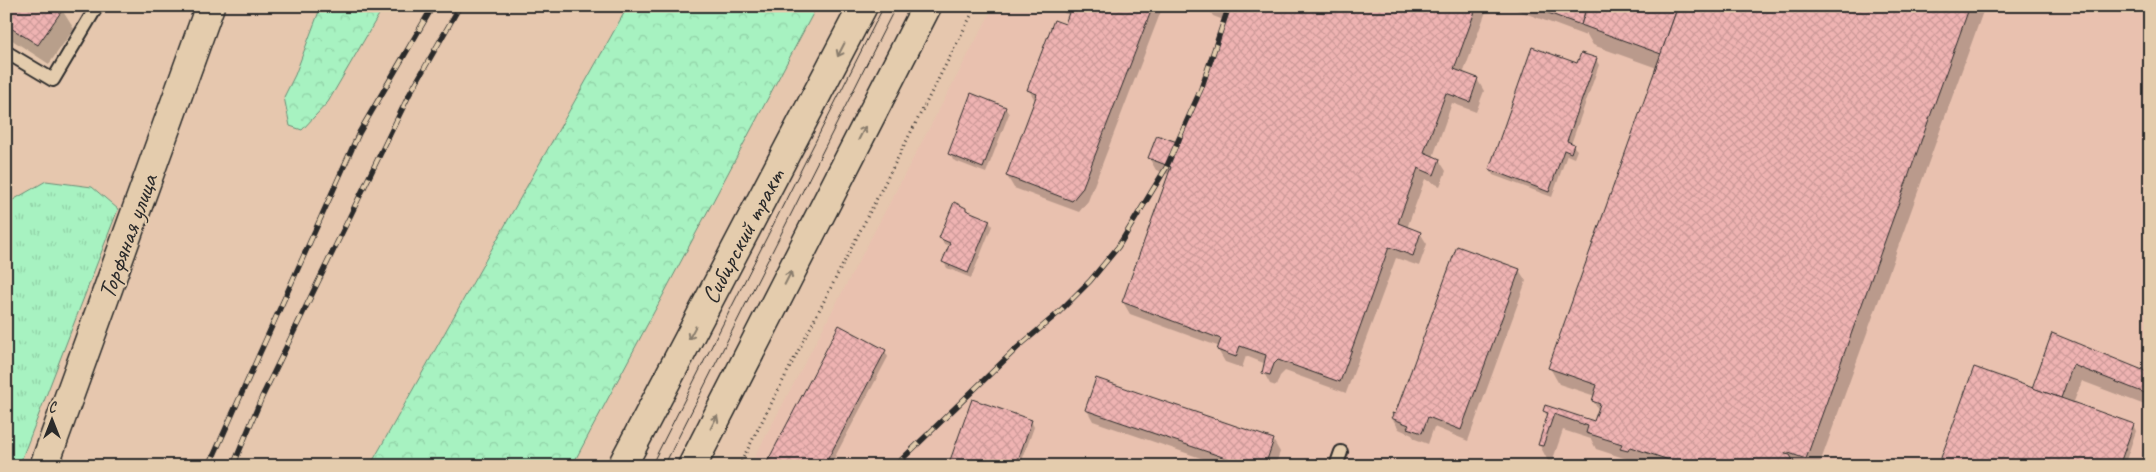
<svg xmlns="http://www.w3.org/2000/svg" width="2156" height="472" font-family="Caveat,sans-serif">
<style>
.built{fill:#e9c1af}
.grass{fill:url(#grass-tufts);stroke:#698e76}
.forest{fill:url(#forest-crowns);stroke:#698e76}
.shadow{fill:#0003}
.building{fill:url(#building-cross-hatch);stroke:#2b2b2b}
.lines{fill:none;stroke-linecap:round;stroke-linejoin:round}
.lane-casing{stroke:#2b2b2b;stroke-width:16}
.secondary-casing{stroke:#2b2b2b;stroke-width:31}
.primary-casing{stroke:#2b2b2b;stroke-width:31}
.path{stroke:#2b2b2b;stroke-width:3;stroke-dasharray:1 4;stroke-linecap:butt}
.lane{stroke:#e4ccad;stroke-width:12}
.secondary{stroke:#e4ccad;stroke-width:28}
.primary{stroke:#e4ccad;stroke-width:28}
.tram{stroke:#2b2b2b;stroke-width:1}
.rail-casing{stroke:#2b2b2b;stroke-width:5.5}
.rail{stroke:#e4ccad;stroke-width:4;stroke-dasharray:11;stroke-linecap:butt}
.oneway{stroke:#887c6c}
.labels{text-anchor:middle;stroke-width:4;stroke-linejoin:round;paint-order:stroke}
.street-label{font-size:25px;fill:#2b2b2b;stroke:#e4ccad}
</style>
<defs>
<pattern id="grass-tufts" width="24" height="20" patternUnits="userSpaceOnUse" patternTransform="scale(1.25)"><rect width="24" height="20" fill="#a7f2c1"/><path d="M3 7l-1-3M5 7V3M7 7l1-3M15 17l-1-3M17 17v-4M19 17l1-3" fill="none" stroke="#90d0a6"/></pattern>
<pattern id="forest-crowns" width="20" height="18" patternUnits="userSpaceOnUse" patternTransform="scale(1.25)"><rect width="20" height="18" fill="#a7f2c1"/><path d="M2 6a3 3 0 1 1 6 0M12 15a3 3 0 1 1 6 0" fill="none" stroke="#90d0a6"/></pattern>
<pattern id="building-cross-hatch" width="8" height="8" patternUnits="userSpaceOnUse" patternTransform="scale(1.25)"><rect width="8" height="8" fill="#efb3b2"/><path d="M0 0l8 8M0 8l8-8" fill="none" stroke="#cd9a99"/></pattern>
</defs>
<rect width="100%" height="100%" fill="#e6c7ae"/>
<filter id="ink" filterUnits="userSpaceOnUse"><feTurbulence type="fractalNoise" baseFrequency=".02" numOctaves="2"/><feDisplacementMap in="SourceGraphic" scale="10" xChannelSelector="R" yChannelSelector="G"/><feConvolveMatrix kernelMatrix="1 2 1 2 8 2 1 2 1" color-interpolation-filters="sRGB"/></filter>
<g filter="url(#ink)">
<polygon class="built" points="994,6 2150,6 2150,466 750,466"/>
<polygon class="grass" points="46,181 92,187 118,209 19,466 6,466 6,204"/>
<g class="forest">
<polygon points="321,6 384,6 328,102 302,130 290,126 284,97 295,75"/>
<polygon points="628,6 817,6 572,466 370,466"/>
</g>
<g class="shadow">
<polygon points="6,6 62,10 74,29 49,64 6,36"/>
<polygon points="1060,6 1163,6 1088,201 1079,212 1014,188 1007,176 1036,102 1029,90 1065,26 1070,15 1064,13"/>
<polygon points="1207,6 1488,6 1463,74 1477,79 1484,91 1476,112 1452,103 1433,157 1439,160 1446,171 1440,186 1425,179 1407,228 1420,233 1427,244 1419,266 1396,258 1346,393 1285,371 1280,376 1276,386 1270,384 1264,373 1266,364 1246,356 1242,368 1225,362 1218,350 1220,347 1130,314 1123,302 1170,175 1156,170 1149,158 1181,145 1226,21 1213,16"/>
<polygon points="1506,6 1985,6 1819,466 1648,466 1639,463 1638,466 1634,466 1631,465 1627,459 1596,449 1591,439 1563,430 1552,462 1548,461 1539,444 1548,417 1544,411 1595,423 1599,411 1593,401 1595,396 1559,384 1550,368 1657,68 1593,45 1586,33 1586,36"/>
<polygon points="1596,59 1599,65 1571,144 1577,150 1574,158 1567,155 1552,197 1493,175 1490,169 1578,65"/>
<polygon points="1005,108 1009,114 986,173 953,160 950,154"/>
<polygon points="965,209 967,212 989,221 992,226 971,278 947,268 944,262 950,246 944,244 940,238"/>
<polygon points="1519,270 1526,281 1468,441 1434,427 1428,444 1415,439 1412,435 1399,429 1392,418"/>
<polygon points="2052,335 2150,374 2150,407 2082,381 2073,404 2133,425 2136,431 2124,466 1940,466 2033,389"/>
<polygon points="885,351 888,357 830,466 766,466"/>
<polygon points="1087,410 1273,440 1280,452 1275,466 1224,466 1093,421"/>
<polygon points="1031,421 1034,427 1020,466 950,466"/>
</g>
<g class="building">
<polygon points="6,6 60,6 63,9 38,45 6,25"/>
<polygon points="1069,6 1153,6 1082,189 1072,201 1006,176 1037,94 1027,90 1054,20 1065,24 1071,7"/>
<polygon points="1210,6 1477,6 1454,69 1478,78 1470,102 1446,93 1424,152 1440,159 1434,175 1418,168 1398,223 1421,232 1413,256 1389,247 1340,382 1278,360 1274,364 1270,375 1262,373 1266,355 1240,346 1236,357 1217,350 1221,339 1122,302 1171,167 1148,158 1157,135 1180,143 1228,13"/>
<polygon points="1529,6 1587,6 1581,25"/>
<polygon points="1587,6 1678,6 1661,54 1581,25"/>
<polygon points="1678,6 1970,6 1806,459 1786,452 1785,454 1790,455 1796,466 1687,466 1630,447 1628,451 1620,449 1622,444 1586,433 1588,426 1554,414 1543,446 1538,445 1548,413 1543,411 1545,405 1594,421 1600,404 1592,401 1597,385 1548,368"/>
<polygon points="1532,47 1577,63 1581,53 1597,58 1567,141 1574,144 1571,153 1564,150 1549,192 1489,169"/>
<polygon points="971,93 1006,107 983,168 948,154"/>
<polygon points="954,202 966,208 966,210 990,220 968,273 942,262 950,243 939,238"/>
<polygon points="1457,246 1520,269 1461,430 1428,417 1422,433 1407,428 1409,425 1391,418 1393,415 1392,413 1395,414"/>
<polygon points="839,325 886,350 824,466 765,466"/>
<polygon points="2052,333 2150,373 2150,395 2073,365 2061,398 2032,388"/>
<polygon points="1974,367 2134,424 2119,466 1938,466"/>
<polygon points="1096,378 1274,439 1265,466 1249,466 1085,410"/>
<polygon points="972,399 1032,420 1016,466 948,466"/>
</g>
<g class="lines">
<defs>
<g id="lane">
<polyline points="6,52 53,80 97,6"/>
<polyline points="1336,466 1341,452"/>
</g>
<polyline id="secondary" points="44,466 210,6"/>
<g id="primary">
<polyline points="622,466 863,6"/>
<polyline points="692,466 927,6"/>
</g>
</defs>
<use href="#lane" class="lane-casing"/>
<use href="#secondary" class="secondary-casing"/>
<use href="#primary" class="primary-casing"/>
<polyline class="path" points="739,466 976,6"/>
<use href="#lane" class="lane"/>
<use href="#secondary" class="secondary"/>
<use href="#primary" class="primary"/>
<g class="tram">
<polyline points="651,466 884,6"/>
<polyline points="664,466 896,6"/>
</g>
<defs>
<g id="rail">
<polyline points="209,466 359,133 433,6"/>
<polyline points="233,466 262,397 409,95 460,6"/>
<polyline points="895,466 1017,348 1057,314 1090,281 1118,247 1166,168 1201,89 1229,6"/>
</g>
</defs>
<use href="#rail" class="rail-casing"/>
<use href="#rail" class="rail"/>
</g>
<defs><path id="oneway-shaft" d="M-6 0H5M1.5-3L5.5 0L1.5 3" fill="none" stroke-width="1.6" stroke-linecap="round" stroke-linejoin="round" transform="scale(1.25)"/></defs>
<g class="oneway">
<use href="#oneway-shaft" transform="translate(841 50) rotate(117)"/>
<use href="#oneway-shaft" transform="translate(862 133) rotate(-63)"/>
<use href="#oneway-shaft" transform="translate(788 278) rotate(-63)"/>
<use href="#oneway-shaft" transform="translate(692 333) rotate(118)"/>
<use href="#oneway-shaft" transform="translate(714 422) rotate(-63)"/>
</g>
</g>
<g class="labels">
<g class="street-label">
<text transform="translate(127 236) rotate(-70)" y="9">Торфяная улица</text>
<text transform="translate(742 236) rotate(-62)" y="9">Сибирский тракт</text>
</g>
</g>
<rect width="2156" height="472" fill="none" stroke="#e4ccad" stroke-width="25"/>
<rect x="12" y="12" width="2131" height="447" fill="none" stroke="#2b2b2b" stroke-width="2" filter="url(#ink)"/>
<g transform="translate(52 420)" stroke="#e4ccad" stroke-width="4" paint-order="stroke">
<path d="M0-4L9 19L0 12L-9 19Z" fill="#2b2b2b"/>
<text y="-8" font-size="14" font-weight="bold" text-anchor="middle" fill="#2b2b2b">С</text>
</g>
</svg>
